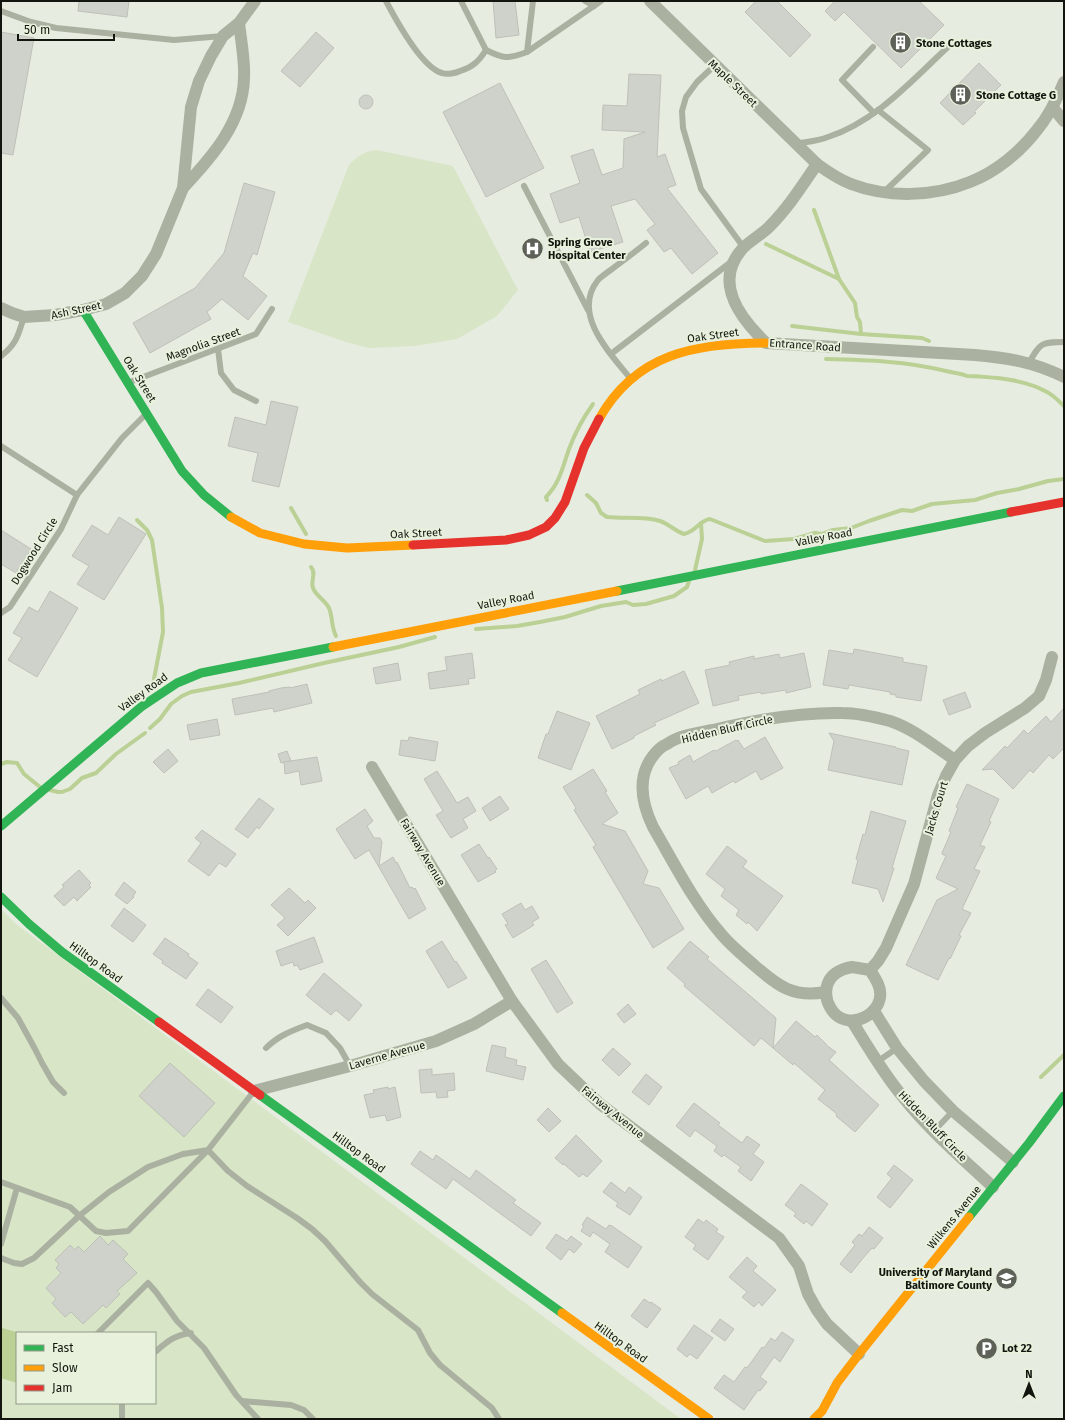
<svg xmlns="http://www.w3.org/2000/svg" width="1065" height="1420" font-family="'Fira Sans',sans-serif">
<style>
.green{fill:#d8e5c6;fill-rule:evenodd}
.water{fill:#bad094}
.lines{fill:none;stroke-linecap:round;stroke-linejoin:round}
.stream{stroke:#bad094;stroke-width:4}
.building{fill:#ced2ca;stroke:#bdc1b8}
.lane{stroke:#abb1a1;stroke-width:6}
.street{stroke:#abb1a1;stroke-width:12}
.fast{stroke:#30b455;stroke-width:9}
.slow{stroke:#ff9f0a;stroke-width:9}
.jam{stroke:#e5322d;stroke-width:9}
.labels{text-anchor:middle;stroke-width:4;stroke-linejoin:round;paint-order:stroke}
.poi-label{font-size:11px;font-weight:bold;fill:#13160f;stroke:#e8f1dc;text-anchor:start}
.street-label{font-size:11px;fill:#13160f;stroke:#e8f1dc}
</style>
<rect width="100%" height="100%" fill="#e7ece1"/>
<g class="green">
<path d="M 377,150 L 453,166 L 518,290 L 497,316 L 457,339 L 415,346 L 369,348 L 346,342 L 288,322 L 349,165 C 357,156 365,151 377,150 Z"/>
<path d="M 1,909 L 16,924 L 681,1419 L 1,1419 ZM 17,1333 L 155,1333 L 155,1403 L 17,1403 Z"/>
</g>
<polygon class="water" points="2,1328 20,1333 17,1333 17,1383 1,1378"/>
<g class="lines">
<g class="stream">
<polyline points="814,210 839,279 855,303 857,317 860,322 861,334"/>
<polyline points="766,244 839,279"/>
<polyline points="792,326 861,334 922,338 929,341"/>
<path d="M 826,359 C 866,360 907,361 946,371 C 953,373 960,373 967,376 C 993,377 1024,379 1047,392 C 1053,395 1059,401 1064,406"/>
<path d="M 587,495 L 596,503 L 601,513 L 607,517 C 625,519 643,516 660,521 C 669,524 675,531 684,534 C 695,532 700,520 710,519 L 765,541 L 794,539 L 815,533 L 822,534 L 833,530 L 851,528 L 869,521 L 902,510 L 912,511 L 932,504 L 975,500 L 997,493 L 1019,489 L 1048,481 L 1064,479"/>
<path d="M 547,500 L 546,497 C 560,483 563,466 569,449 C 575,433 583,418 593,404"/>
<polyline points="291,508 306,534"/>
<polyline points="137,520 147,530 152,540 162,608 163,632 153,684"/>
<path d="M 311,567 C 317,574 310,580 313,588 C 316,596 325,600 329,608 C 333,618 331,626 336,636"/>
<polyline points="695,570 702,539 701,523"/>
<polyline points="476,629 517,626 540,622 565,617 601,606 626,602 633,605 646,604 674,596 687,587 689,581"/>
<polyline points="150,728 160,719 171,704 182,696 191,692 239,683 324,663 399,647 435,637"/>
<polyline points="1,764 7,762 17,763 24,774 40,787"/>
<polyline points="50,790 58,792 62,792 70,789 82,778 96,773 116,754 145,733"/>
<polyline points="1041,1077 1064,1055"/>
</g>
</g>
<g class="building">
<polygon points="79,1 129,1 127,17 78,11"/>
<polygon points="493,1 515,1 519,35 496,38"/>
<polygon points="756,1 777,1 811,35 790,57 745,12"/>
<polygon points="832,1 919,1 944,25 901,68 844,12 835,21 825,11 834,2"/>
<polygon points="1,32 34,38 13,155 1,153"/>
<polygon points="316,32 334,48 300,87 281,71"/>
<polygon points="979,63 1001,85 974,112 976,113 963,125 940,103"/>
<polygon points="629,74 661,75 657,157 665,154 676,185 667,188 718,253 692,274 671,248 664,252 647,230 655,224 635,199 611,206 623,242 590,252 579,217 560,223 550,194 580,183 571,156 593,149 602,175 623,168 624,139 645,132 602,130 603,105 627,106"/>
<polygon points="500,83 544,168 486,197 443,112"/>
<circle cx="366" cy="102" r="7"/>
<polygon points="244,183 275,192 257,255 253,253 243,276 267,296 248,320 222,299 207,312 211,319 150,353 133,323 195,288 224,253"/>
<polygon points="271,401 298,407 279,487 252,481 258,453 228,446 235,417 266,425"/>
<polygon points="119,517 146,534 104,600 77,584 89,566 72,556 92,525 108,535"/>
<polygon points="1,530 31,549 16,573 1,564"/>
<polygon points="50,591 78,608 37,677 8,660 22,638 13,633 29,607 38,612"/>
<polygon points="854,649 903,658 903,662 927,666 921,701 896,697 896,695 890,694 890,692 849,685 848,689 823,685 829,650 853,654"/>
<polygon points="472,653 475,678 468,679 469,684 430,689 428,673 447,670 445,657"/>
<polygon points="804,653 811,687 786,693 786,690 761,694 761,692 738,696 739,700 713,706 705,670 730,665 729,662 754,656 754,659 779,654 780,658"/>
<polygon points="398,663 401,680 376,684 373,668"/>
<polygon points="684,671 699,703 654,723 656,725 634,736 634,738 612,749 596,716 640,694 638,690 661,679 662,681"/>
<polygon points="307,684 312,703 274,712 273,708 235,715 232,699 269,692 269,691 281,688 290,687 290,688"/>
<polygon points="965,692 971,707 949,715 943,700"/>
<polygon points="1064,708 1064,748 1053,759 1049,755 1033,773 1030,770 1013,789 993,769 982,770 1005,746 1007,748 1024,730 1028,734 1046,716 1051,722"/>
<polygon points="557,711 590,723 571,770 538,758 546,734 548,734"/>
<polygon points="217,719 220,735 190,740 187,725"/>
<polygon points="829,733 896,747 896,748 909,751 902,785 828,770 834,741"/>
<polygon points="409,737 438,742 435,761 399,755 401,740 408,741"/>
<polygon points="765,737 783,768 761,780 756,771 735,783 733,781 712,793 708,786 686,799 669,768 679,764 678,762 690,755 693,762 714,750 716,751 736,740 737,741 738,740 744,749"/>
<polygon points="168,749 178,761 164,773 153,762"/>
<polygon points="287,751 291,761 281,763 278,754"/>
<polygon points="317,757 322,781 301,785 299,771 285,774 284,762"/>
<polygon points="593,769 607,791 605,792 618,813 602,824 625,831 648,871 643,884 659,888 684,929 653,948 593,847 596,845 574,810 576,808 563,787"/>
<polygon points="437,771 457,803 468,797 476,811 463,819 468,828 451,838 436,815 443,811 424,779"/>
<polygon points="967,784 999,799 989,821 991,822 980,845 985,847 974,869 980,871 962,909 971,913 959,935 961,936 950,959 949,958 938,980 906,965 937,900 958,889 937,879 936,878 946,856 942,854 942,853 951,832 949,831 958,808 956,807"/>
<polygon points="500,796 509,809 490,821 482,808"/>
<polygon points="259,798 274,809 259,829 257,827 248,838 235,829"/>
<polygon points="365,809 373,821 367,826 374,838 380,838 382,842 379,866 393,857 396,863 397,862 410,888 412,887 414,889 415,888 426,909 409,919 369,850 355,859 336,829"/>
<polygon points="871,811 906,821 892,868 894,868 883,902 878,889 852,883 858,860 856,859 863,834 865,835"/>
<polygon points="202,830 236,854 226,867 219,863 209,876 188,861 201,843 195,838"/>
<polygon points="479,844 488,858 489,857 497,869 495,871 496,872 478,882 461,855"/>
<polygon points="727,846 747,861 743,867 783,896 757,931 748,922 747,924 736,915 739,910 721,896 725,889 706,874"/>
<polygon points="79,870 91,883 89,885 91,887 77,901 74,897 64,906 54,896 64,887 62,885"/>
<polygon points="124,882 136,892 133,896 134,897 127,904 115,895"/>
<polygon points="289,888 305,903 308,900 316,908 288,936 277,925 285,918 271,905"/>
<polygon points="521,903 525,910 532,906 539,918 532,922 534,925 513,938 505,925 508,924 502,914"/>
<polygon points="124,908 146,925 133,942 111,926"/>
<polygon points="314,937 323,962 300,970 297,965 294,966 293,962 281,966 276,951"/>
<polygon points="165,938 189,954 188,956 198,963 186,979 162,963 163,961 153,954"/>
<polygon points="442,941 455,962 456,961 467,978 448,988 426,951"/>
<polygon points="690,941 709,957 707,959 776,1018 773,1048 761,1038 754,1046 684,986 685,984 667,968"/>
<polygon points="546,960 573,1003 557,1013 531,969"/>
<polygon points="324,973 362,1005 349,1021 336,1010 331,1015 306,995"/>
<polygon points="208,989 233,1007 221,1023 196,1005"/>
<polygon points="628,1004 636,1014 624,1023 617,1014"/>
<polygon points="796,1021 815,1037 817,1035 826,1044 826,1045 836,1052 829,1060 879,1105 855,1132 836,1116 837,1114 818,1099 825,1090 794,1063 793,1065 773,1048"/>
<polygon points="492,1045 506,1048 505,1057 517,1060 516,1065 526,1067 523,1080 486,1071"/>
<polygon points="613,1048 631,1064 619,1076 602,1060"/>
<polygon points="170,1063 215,1103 184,1137 139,1096"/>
<polygon points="432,1069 432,1075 454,1073 455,1090 447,1091 448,1097 437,1098 436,1092 421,1093 419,1070"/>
<polygon points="646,1074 662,1087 649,1105 632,1092"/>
<polygon points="388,1087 388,1089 395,1087 401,1117 387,1121 385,1115 370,1118 364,1095 374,1093 373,1090"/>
<polygon points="694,1103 720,1123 718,1125 742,1143 747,1136 760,1145 753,1154 764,1162 751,1181 738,1171 741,1167 724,1155 722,1157 714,1151 717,1146 695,1130 690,1137 676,1126"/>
<polygon points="548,1108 561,1121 549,1132 537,1120"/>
<polygon points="576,1135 602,1161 587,1177 583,1174 579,1177 564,1164 563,1165 555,1158"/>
<polygon points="420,1151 433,1160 436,1155 470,1179 476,1170 516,1200 513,1203 541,1223 531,1236 453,1179 446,1189 411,1164"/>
<polygon points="894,1165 913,1180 890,1208 877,1197 892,1178 887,1174"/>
<polygon points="611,1182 625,1193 629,1187 642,1197 630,1215 616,1206 618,1203 603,1192"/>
<polygon points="801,1184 828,1204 812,1226 806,1221 804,1224 794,1216 796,1213 785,1205"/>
<polygon points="587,1217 606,1229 609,1225 612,1226 642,1247 628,1268 605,1252 610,1244 593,1232 590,1237 581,1231 584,1226 582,1225"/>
<polygon points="698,1219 704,1223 706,1220 718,1229 716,1232 724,1237 708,1260 693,1249 696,1245 685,1237"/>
<polygon points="869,1227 883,1238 874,1249 872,1248 864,1257 851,1273 840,1264 855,1245 852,1242 859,1234 862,1236"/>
<polygon points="556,1234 567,1241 571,1236 582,1244 574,1253 569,1249 561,1260 546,1248"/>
<polygon points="100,1236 108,1245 113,1240 128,1254 123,1259 137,1273 117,1291 120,1294 106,1308 103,1305 83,1324 71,1312 65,1317 52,1303 56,1299 46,1288 61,1273 56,1268 59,1264 55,1260 70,1245 75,1250 78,1246 84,1252"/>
<polygon points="747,1257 757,1266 753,1271 776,1290 762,1306 759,1302 754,1307 742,1297 747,1292 729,1277"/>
<polygon points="644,1299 650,1303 651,1302 661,1309 647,1328 631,1316"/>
<polygon points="720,1319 734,1329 725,1341 711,1331"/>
<polygon points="694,1325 713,1338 697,1359 690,1354 687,1357 677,1349"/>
<polygon points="782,1332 794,1340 780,1362 774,1357 760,1377 767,1382 760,1391 758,1390 744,1410 714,1388 724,1375 734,1382 745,1367 747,1368 762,1347 764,1348 771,1338 775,1341"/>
</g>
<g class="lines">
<g class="lane">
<path d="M 386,1 C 396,20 421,67 442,73 C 447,75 456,73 460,71 C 473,67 479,61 486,50"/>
<polyline points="461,1 486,50"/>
<polyline points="585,1 594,6"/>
<polyline points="1,11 31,22 56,28 174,40 223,36"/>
<polyline points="873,47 842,80 874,113"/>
<path d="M 486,50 C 504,59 508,59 527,52 L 601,1"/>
<polyline points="527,52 533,1"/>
<polyline points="715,65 697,82 686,97 682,111 683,128 701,189 744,248"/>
<polyline points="878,110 928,150 885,191"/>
<path d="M 795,144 C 806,142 818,141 828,137 C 877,121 913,79 949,46"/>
<polyline points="524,186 588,310"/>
<polyline points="218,349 221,373 234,390 256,401"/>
<polyline points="611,354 731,262"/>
<path d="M 1,356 C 17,344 18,335 24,317"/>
<path d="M 1029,363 C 1040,343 1041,342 1064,342"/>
<path d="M 630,378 C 610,353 571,314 598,280 C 602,276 608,272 612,269 C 624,260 635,252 646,243"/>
<polyline points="130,382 256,334 272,309"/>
<polyline points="1,446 77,495"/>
<polyline points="1,613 10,607 61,529 77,495 122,438 146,414"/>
<polyline points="1,998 18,1018 35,1049 42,1063 53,1082 64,1093"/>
<path d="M 266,1048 C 278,1036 291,1031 307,1025 L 326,1033 L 340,1048 L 350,1066"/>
<polyline points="877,1062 897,1048"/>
<polyline points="934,1131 953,1111"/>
<polyline points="1,1182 70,1207 96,1231 106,1233 128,1231 208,1150 254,1091"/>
<polyline points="1,1244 17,1188"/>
<polyline points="1,1258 14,1263 22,1264 34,1258 79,1216 109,1192 148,1167 183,1154 208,1150 228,1171 247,1186 297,1218 312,1229 325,1241 360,1282 372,1294 418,1330 430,1353 440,1365 492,1408 499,1419"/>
<polyline points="98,1333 148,1283 156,1292 177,1321 204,1348 236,1395 258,1419"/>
<path d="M 155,1352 C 167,1342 174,1335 191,1333"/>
<polyline points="242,1401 291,1405 304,1410 313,1419"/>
<polyline points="122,1403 122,1419"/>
</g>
<g class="street">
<path d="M 650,1 L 817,164 C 828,172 838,179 851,184 C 888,198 933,197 970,182 C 996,172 1020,152 1037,130 C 1049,116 1057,99 1064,82"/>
<polyline points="1053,108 1064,121"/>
<path d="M 817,164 C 802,186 788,208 769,227 C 761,235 751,240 743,248 C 712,282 740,318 766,343 L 975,355 C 1008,358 1034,362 1064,377"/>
<path d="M 183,188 C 212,157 243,122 244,78 C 245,60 241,41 239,23"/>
<polyline points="1,308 12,313 24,317 55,315 83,310 106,304 125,293 142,276 156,254 183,188 191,107 199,81 211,56 223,36 239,23 255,1"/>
<polyline points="372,767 512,1001 558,1064 600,1104 779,1238 799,1266 808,1294 817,1310 827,1324 859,1354"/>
<path d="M 852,967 L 870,970 C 873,975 876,979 878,984 C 891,1013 845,1036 830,1007 C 826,1000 825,994 827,986 C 830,974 841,969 852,967 Z"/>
<polyline points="870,970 878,961 886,948 914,884 938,795 946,776 955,760 968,746 985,733 1025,708 1039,696 1046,680 1052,657"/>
<path d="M 826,992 C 793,998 778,986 755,966 C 744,956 731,946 722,935 C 694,903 674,863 653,827 C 642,804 636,778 653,756 C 656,752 662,746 667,744 C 680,735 698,733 713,730 C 755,720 798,712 842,713 C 858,713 875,717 890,721 C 914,729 934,746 955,760"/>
<polyline points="874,1011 897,1048 924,1081 953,1111 1013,1162"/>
<path d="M 852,1021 C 868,1047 883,1073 903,1097 C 929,1130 962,1158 993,1187"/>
<polyline points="254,1091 350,1066 436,1041 474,1024 512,1001"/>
</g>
<g class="fast">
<polyline points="83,310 182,471 204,495 231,517"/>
<polyline points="617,591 1011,512"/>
<polyline points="1,826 141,707 177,683 201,673 333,647"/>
<polyline points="1,897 29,924 62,952 159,1022"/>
<polyline points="260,1095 562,1313"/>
<polyline points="969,1217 1029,1143 1064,1096"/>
</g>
<g class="slow">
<path d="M 599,419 C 636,353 696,343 766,343"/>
<polyline points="231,517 260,533 304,544 347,548 413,545"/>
<polyline points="333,647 617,591"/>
<polyline points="562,1313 709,1419"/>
<polyline points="814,1419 822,1411 837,1383 859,1354 969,1217"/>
</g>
<g class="jam">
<polyline points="1011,512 1064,502"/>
<polyline points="413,545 506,540 529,535 546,527 555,518 565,502 584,448 599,419"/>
<polyline points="159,1022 260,1095"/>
</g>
</g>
<defs>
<symbol id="building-disc" viewBox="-11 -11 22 22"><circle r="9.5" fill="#5d6158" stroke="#e8f1dc"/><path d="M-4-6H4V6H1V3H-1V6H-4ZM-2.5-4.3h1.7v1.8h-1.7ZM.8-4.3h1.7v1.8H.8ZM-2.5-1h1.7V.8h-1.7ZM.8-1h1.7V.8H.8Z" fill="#fff"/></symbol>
<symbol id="hospital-disc" viewBox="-11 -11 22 22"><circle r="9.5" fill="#5d6158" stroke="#e8f1dc"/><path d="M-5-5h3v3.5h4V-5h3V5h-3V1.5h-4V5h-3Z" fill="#fff"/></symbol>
<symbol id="university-disc" viewBox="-11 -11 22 22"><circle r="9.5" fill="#5d6158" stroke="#e8f1dc"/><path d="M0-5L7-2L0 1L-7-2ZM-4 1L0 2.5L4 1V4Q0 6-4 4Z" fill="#fff"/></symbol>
<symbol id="parking-disc" viewBox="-11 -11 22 22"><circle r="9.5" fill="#5d6158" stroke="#e8f1dc"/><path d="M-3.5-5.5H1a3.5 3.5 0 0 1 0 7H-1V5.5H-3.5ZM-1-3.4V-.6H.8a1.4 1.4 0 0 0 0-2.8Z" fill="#fff"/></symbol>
</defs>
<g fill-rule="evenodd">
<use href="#building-disc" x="888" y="30" width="25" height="25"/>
<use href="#building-disc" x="948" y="82" width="25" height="25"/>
<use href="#hospital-disc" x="520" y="236" width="25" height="25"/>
<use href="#university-disc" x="994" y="1266" width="25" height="25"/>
<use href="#parking-disc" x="974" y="1336" width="25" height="25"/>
</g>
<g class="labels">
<g class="poi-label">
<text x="916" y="47">Stone Cottages</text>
<text x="976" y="99">Stone Cottage G</text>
<text x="548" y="246">Spring Grove<tspan x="548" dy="13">Hospital Center</tspan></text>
<text x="992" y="1276" text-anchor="end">University of Maryland<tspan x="992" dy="13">Baltimore County</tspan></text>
<text x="1002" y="1352">Lot 22</text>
</g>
<g class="street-label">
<text transform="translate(733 83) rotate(44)" y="4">Maple Street</text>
<text transform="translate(76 310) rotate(-12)" y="4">Ash Street</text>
<text transform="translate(713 335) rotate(-8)" y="4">Oak Street</text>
<text transform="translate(203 344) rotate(-20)" y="4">Magnolia Street</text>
<text transform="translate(805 345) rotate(4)" y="4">Entrance Road</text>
<text transform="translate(140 379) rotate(58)" y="4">Oak Street</text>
<text transform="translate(416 533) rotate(-3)" y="4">Oak Street</text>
<text transform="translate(824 537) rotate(-11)" y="4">Valley Road</text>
<text transform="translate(34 551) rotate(-58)" y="4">Dogwood Circle</text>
<text transform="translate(506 600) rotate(-11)" y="4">Valley Road</text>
<text transform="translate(143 692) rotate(-36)" y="4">Valley Road</text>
<text transform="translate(727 729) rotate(-13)" y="4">Hidden Bluff Circle</text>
<text transform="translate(936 808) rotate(-73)" y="4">Jacks Court</text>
<text transform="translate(423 852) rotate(59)" y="4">Fairway Avenue</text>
<text transform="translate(96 962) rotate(36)" y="4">Hilltop Road</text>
<text transform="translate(387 1055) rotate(-16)" y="4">Laverne Avenue</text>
<text transform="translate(613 1112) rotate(39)" y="4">Fairway Avenue</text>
<text transform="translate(933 1126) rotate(46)" y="4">Hidden Bluff Circle</text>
<text transform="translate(359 1152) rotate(36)" y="4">Hilltop Road</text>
<text transform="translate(954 1217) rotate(-51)" y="4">Wilkens Avenue</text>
<text transform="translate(621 1342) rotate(36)" y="4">Hilltop Road</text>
</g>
</g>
<rect width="1065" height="1420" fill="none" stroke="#13160f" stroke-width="4"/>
<rect x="16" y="1332" width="140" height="72" fill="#e8f1dc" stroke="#93998a"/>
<rect x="24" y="1345" width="20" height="6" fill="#30b455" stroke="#93998a"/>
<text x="52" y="1352" font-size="12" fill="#13160f">Fast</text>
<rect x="24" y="1365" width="20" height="6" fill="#ff9f0a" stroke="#93998a"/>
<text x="52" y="1372" font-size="12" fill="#13160f">Slow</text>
<rect x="24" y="1385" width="20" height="6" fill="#e5322d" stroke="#93998a"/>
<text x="52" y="1392" font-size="12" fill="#13160f">Jam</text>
<g transform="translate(1029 1384)" stroke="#e8f1dc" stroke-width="3" paint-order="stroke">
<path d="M0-3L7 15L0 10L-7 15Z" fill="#13160f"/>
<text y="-6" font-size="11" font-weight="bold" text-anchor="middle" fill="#13160f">N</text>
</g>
<path d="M18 34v6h96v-6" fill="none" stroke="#13160f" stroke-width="2"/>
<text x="24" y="34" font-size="12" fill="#13160f" stroke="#e8f1dc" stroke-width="3" paint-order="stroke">50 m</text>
</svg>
